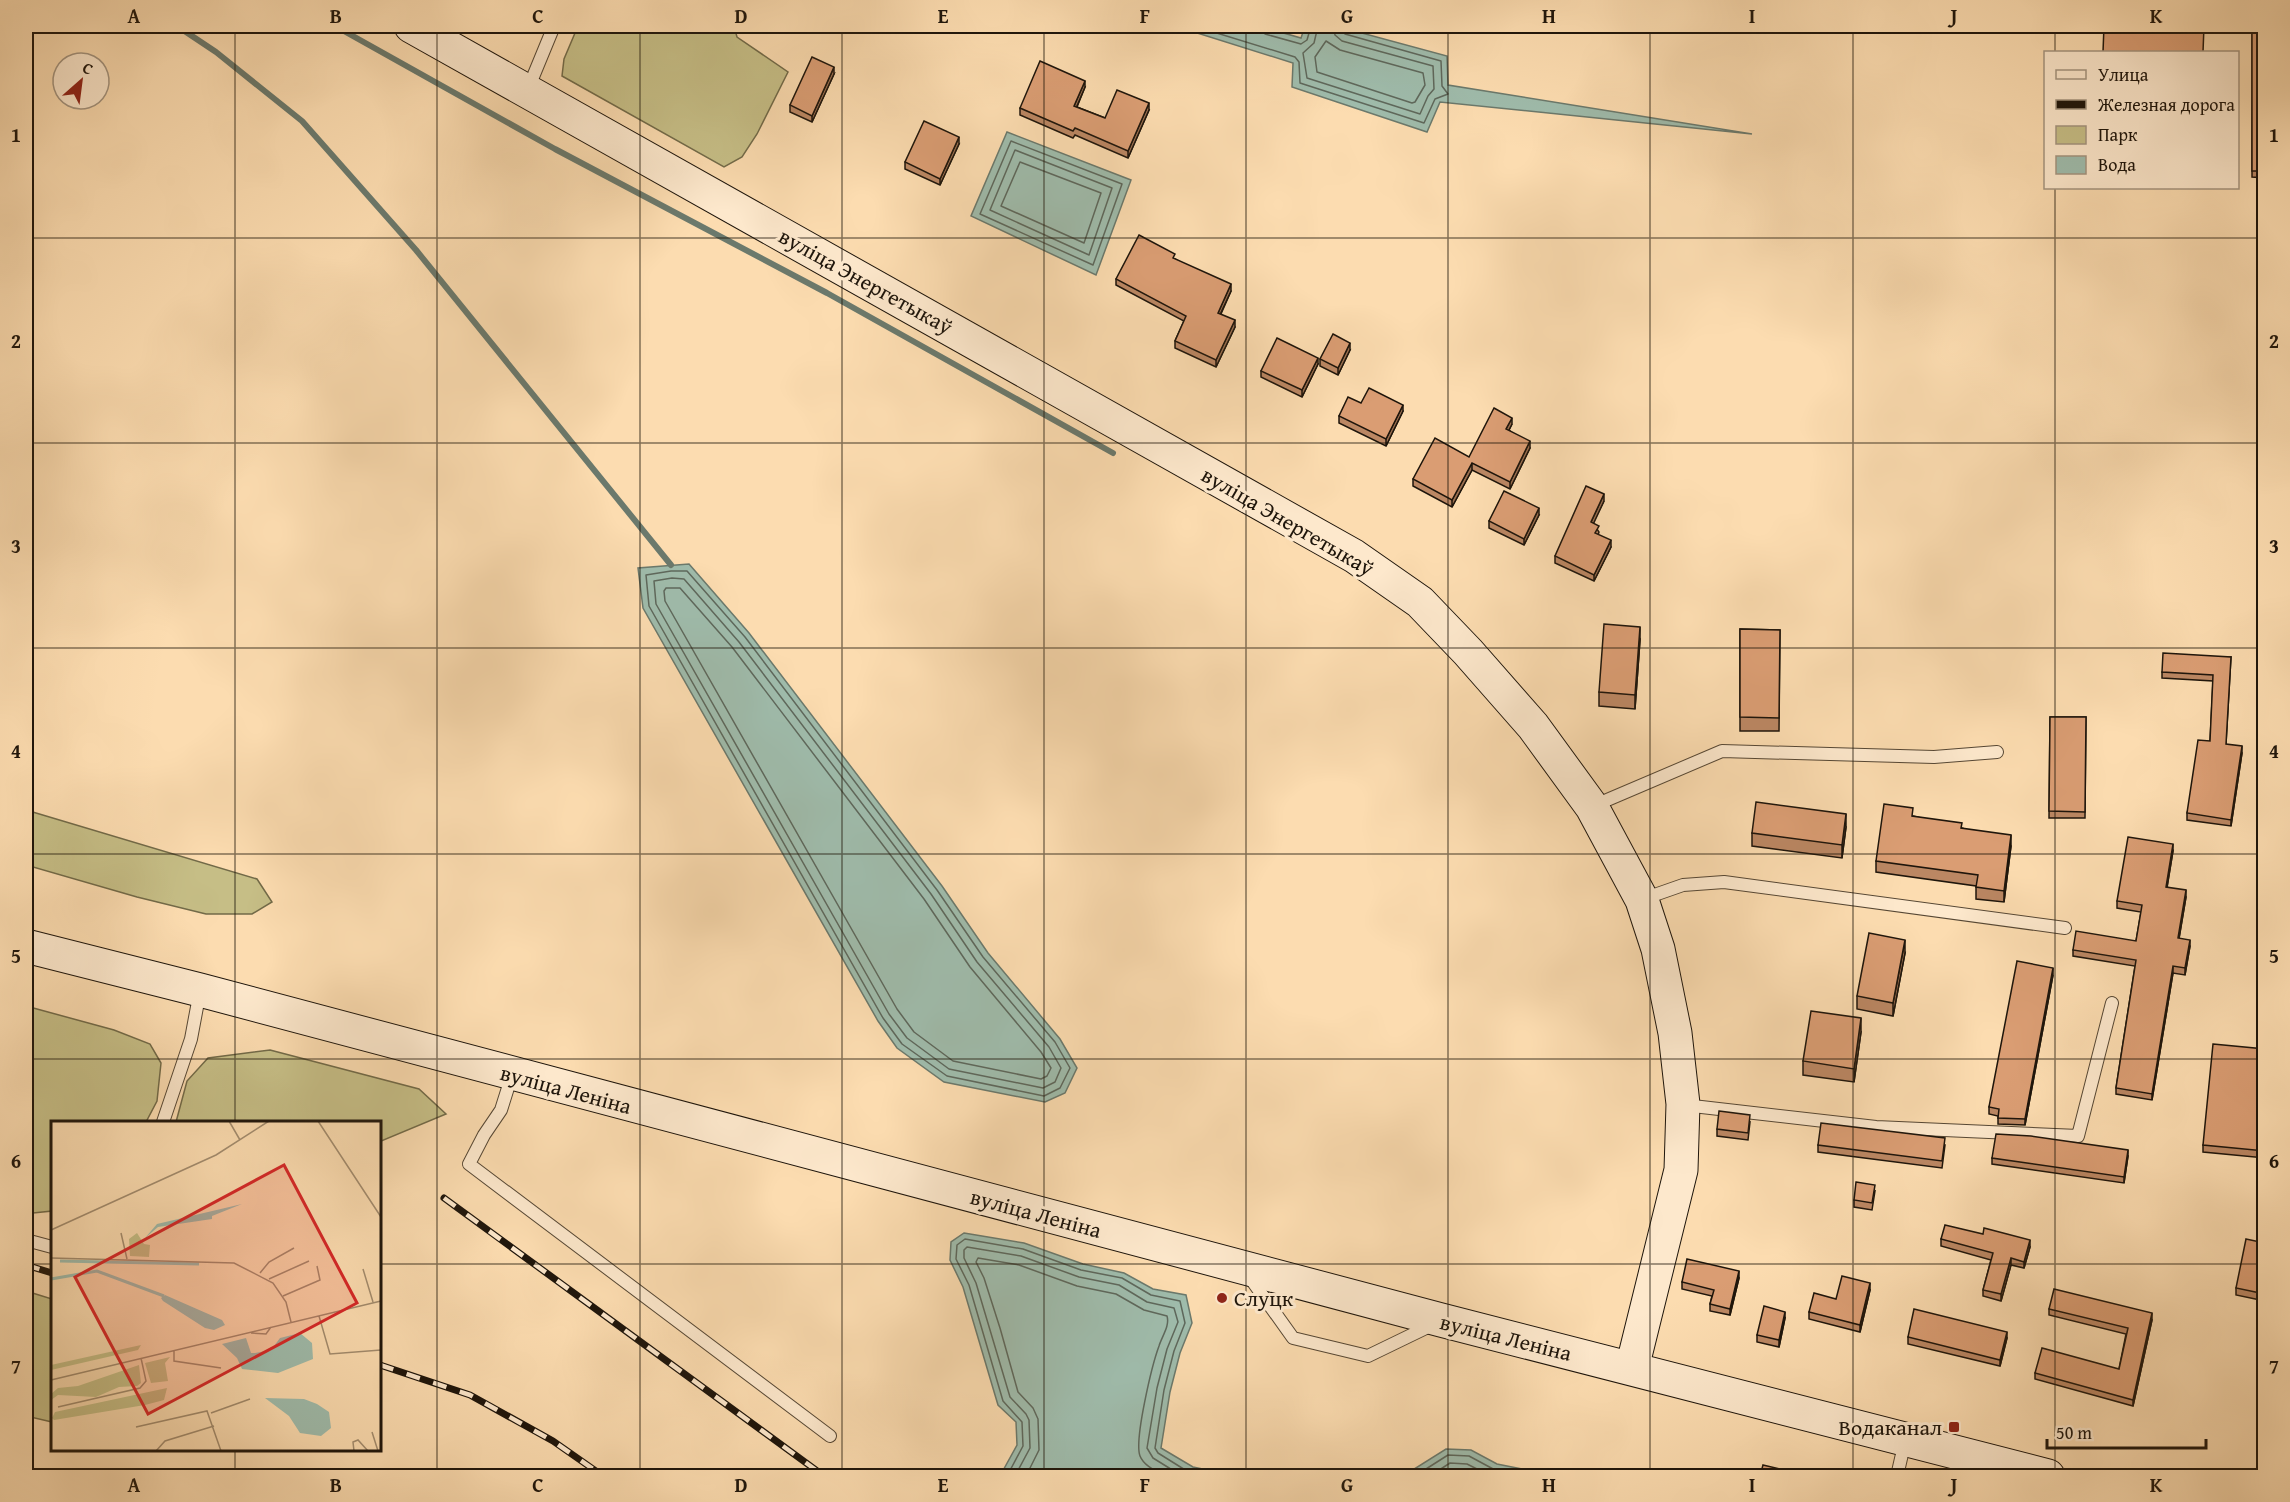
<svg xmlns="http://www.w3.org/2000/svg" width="2290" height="1502" font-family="'Gentium Book Plus',serif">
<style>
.green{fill:#c6be86;stroke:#726a48;stroke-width:1.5}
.water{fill:#9fbcac;stroke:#6b796c;stroke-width:1.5}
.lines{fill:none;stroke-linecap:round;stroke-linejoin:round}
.shore{stroke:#5e685c;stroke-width:1.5}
.stream{stroke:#6b796c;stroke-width:6}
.lane-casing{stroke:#564734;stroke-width:14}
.secondary-casing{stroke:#1e150b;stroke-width:35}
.lane{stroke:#fde8cc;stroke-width:12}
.secondary{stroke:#fde8cc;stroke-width:33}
.rail-casing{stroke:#1e150b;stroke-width:7}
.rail{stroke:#fde8cc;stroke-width:4.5;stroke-dasharray:14;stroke-linecap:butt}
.wall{fill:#bb8763;stroke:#1e150b;stroke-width:1.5}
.shaded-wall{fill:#996e50;stroke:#1e150b;stroke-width:1.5}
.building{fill:#da9d73;stroke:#1e150b;stroke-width:1.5}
.grid{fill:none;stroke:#1e150b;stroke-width:1.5;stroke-opacity:0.55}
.poi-dot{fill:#8f2418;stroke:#fde8cc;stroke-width:2}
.labels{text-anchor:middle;stroke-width:6;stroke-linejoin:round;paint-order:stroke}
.street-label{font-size:22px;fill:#1e150b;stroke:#fde8cc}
.poi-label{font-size:22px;fill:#1e150b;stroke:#fde8cc;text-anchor:start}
.inset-river{fill:none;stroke:#9fbcac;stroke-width:3}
.inset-road{fill:none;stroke:#a38c6e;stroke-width:1.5}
.view{fill:#d62828;fill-opacity:0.15;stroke:#d62828;stroke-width:3}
.inset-edge{fill:none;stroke:#1e150b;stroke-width:3}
.neatline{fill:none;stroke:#1e150b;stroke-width:2}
.grid-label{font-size:20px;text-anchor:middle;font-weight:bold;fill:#1e150b}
</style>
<rect width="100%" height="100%" fill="#fcdcb0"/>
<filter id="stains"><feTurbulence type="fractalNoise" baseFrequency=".00333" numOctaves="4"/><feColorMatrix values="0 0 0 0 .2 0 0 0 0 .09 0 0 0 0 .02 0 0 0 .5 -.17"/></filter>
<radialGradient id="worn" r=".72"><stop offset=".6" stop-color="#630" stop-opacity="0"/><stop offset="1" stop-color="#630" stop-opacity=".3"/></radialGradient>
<g class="green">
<polygon points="578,26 734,26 737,37 788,72 757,134 742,157 724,167 562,76 564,59"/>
<polygon points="26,810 257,879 272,902 252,914 206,914 137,897 26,865"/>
<polygon points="26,1006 114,1030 150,1044 161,1063 157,1101 146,1122 52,1122 52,1211 33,1213 26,1210"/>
<polygon points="270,1050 419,1089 446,1114 381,1141 380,1144 380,1122 176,1122 187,1081 208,1058"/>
<polygon points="26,1291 52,1299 52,1422 26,1416"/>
</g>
<g class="water">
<polygon points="1175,26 1259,26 1301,38 1305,26 1336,26 1447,56 1448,85 1752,134 1440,102 1427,132 1292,87 1293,63"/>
<polygon points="1007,132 1131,180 1096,275 971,216"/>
<polygon points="689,564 749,633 942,886 988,953 1060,1039 1077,1068 1065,1093 1045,1102 944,1082 897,1048 878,1021 643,608 638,568"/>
<polygon points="964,1233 1024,1243 1083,1264 1124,1273 1153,1289 1186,1295 1192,1323 1180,1353 1170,1392 1161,1448 1193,1467 1236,1476 1000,1476 1017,1445 1016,1422 998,1405 963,1287 950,1260 951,1242"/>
<polygon points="1446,1449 1471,1450 1497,1464 1522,1469 1541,1476 1403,1476"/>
</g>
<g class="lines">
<g class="shore">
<polyline points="1194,26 1295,57 1299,62 1300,83 1424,123 1435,99 1448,94 1442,86 1441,61 1345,34 1341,31 1340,26"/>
<polyline points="1261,26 1265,34 1301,44 1307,40 1311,26"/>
<polyline points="1318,26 1314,43 1303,53 1307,78 1420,114 1428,96 1434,89 1433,66 1342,41 1335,35 1333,26"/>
<polygon points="1326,41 1340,50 1423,73 1425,85 1415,102 1412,103 1317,72 1315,57"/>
<polygon points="1011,141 1122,184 1093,265 980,214"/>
<polygon points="1015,150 1112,188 1089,255 990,210"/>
<polygon points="1020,162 1101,193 1084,243 1001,206"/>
<polygon points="671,571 687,571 745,637 937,890 983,957 1055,1042 1070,1068 1060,1088 1044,1096 947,1076 902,1044 883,1018 649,606 646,575"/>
<polygon points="672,578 684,579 739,642 931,894 977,962 1049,1047 1061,1068 1055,1082 1043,1088 949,1069 907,1038 889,1014 656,604 654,581"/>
<polygon points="666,588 680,588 732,647 924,899 970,967 1041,1052 1051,1068 1047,1076 1041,1079 953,1061 914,1032 897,1009 665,601 664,591"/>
<polyline points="1007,1476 1023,1446 1022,1422 1003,1401 969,1285 956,1259 957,1245 965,1239 1023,1249 1081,1270 1122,1278 1151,1295 1180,1301 1185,1323 1174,1351 1164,1390 1155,1448 1158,1453 1190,1473 1208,1476"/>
<polyline points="1015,1476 1030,1448 1029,1420 1026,1414 1010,1397 976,1283 964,1258 964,1250 967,1247 1021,1256 1079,1277 1119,1285 1147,1302 1174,1308 1178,1322 1167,1349 1157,1388 1147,1448 1153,1458 1182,1476"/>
<path d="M 1026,1476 L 1039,1450 L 1038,1419 L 1033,1408 L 1018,1392 L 1000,1328 L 984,1278 L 976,1262 L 978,1258 L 1019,1265 L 1077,1286 L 1116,1294 L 1144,1310 L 1167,1316 C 1170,1326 1162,1336 1159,1346 C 1152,1365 1134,1440 1140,1456 C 1144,1466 1156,1471 1165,1476"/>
<polyline points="1415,1476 1448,1455 1469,1456 1495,1470 1525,1476"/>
<polyline points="1430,1476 1450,1463 1467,1464 1491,1476"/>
</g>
<g class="stream">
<polyline points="177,26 216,52 302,121 416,250 671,565"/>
<polyline points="335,26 555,149 827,293 1113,453"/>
</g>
<defs>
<g id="lane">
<polyline points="528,89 554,26"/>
<polyline points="1593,806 1722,751 1934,757 1997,752"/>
<polyline points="1643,899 1683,885 1724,882 2065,928"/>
<polyline points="512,1075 501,1110 484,1135 469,1164 830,1436"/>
<polyline points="1684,1105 1876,1127 2078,1136 2112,1003"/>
<polyline points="163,1122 191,1039 200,991"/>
<polyline points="26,1240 52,1247"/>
<polyline points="1248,1275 1293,1338 1368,1356 1432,1325"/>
<polyline points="1897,1476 1905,1441"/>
</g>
<g id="secondary">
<polyline points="411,26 1354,556 1420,602 1468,652 1533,726 1592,807 1642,900 1658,949 1675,1033 1683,1104 1681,1170 1632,1368"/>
<polyline points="26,946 200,990 1441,1320 2048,1476"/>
</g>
</defs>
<use href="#lane" class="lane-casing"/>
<use href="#secondary" class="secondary-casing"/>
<use href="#lane" class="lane"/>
<use href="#secondary" class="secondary"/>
<defs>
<g id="rail">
<polyline points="444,1198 824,1476"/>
<polyline points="26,1265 52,1273"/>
<polyline points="380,1365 470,1395 553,1441 603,1476"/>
</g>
</defs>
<use href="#rail" class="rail-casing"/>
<use href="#rail" class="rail"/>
</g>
<g class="wall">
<polygon points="2252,26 2265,26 2265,178 2252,177"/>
<polygon points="834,74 812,122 790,112 790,105"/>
<polygon points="1085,87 1077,107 1105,118 1149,110 1128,158 1075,135 1073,138 1020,115 1020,108"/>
<polygon points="959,144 940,185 905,169 905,162"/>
<polygon points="1175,259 1231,291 1221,314 1235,327 1216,367 1175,348 1175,341 1184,321 1116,285 1116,279"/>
<polygon points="1350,350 1338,375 1320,366 1320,359"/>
<polygon points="1318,364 1302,397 1261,377 1261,371"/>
<polygon points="1361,403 1403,411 1386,446 1339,423 1339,416"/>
<polygon points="1512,424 1509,430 1530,448 1510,489 1472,470 1452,507 1413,486 1413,479 1469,457"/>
<polygon points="1604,501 1593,523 1599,532 1598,535 1611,547 1594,581 1555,563 1555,556"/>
<polygon points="1539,515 1524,545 1489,528 1489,521"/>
<polygon points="1740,629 1780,630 1779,731 1740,731"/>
<polygon points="1640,640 1635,709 1599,706 1599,692"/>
<polygon points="2231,657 2226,744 2242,753 2231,826 2187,820 2187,813 2210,741 2213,681 2162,678 2162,672"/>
<polygon points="2050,717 2086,717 2085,818 2049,818"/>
<polygon points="1913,816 1962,828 2011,846 2004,902 1976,899 1976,886 1876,872 1876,861"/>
<polygon points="1846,827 1842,858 1752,846 1752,833"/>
<polygon points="2173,851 2167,887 2186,897 2179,938 2190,946 2185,975 2173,973 2152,1100 2116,1094 2116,1088 2135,966 2073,956 2073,950 2136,941 2141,912 2117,908 2117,901"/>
<polygon points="1905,953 1893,1016 1857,1009 1857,996"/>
<polygon points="2053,975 2025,1125 1998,1124 1998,1116 1989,1114 1989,1107"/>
<polygon points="1861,1032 1854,1082 1803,1075 1803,1061"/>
<polygon points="2265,1049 2265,1158 2203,1152 2203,1145"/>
<polygon points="1750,1122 1748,1140 1717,1136 1717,1129"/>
<polygon points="1818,1145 1945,1145 1942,1168 1818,1152"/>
<polygon points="2128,1156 2124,1183 1992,1164 1992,1158"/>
<polygon points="1875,1191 1872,1210 1854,1207 1854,1200"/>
<polygon points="1941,1239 2030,1247 2024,1268 2011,1265 2001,1301 1983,1296 1983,1290 1991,1260 1941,1246"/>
<polygon points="2265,1243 2265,1301 2236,1295 2236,1288"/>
<polygon points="1739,1278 1730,1315 1710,1311 1710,1304 1712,1296 1682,1289 1682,1282"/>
<polygon points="1870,1290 1860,1332 1809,1319 1809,1312 1836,1299"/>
<polygon points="2049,1309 2152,1320 2133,1406 2035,1379 2035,1373 2119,1369 2126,1334 2049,1315"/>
<polygon points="1785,1318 1779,1347 1757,1342 1757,1335"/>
<polygon points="1908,1337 2007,1338 2000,1366 1908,1344"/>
</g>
<g class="shaded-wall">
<polygon points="834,67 834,74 812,122 812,116"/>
<polygon points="1085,81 1085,87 1074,113 1074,106"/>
<polygon points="1149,103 1149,110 1128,158 1128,151"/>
<polygon points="959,137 959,144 940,185 940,179"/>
<polygon points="1231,284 1231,291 1218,319 1218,313"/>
<polygon points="1235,320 1235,327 1216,367 1216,360"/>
<polygon points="1350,343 1350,350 1338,375 1338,368"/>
<polygon points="1318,358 1318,364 1302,397 1302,390"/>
<polygon points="1403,405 1403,411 1386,446 1386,439"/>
<polygon points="1512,418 1512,424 1506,436 1506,429"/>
<polygon points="1530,441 1530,448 1510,489 1510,482"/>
<polygon points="1472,463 1472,470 1452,507 1452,500"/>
<polygon points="1604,494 1604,501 1591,529 1591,522"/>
<polygon points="1539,508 1539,515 1524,545 1524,539"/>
<polygon points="1611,540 1611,547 1594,581 1594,575"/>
<polygon points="1640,627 1640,640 1635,709 1635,695"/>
<polygon points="2242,746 2242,753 2231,826 2231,820"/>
<polygon points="1846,814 1846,827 1842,858 1842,845"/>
<polygon points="2011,835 2011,846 2004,902 2004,891"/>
<polygon points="2173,844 2173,851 2166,894 2166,887"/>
<polygon points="2186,890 2186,897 2178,945 2178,938"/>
<polygon points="1905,940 1905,953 1893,1016 1893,1003"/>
<polygon points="2190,940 2190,946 2185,975 2185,968"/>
<polygon points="2173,966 2173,973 2152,1100 2152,1094"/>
<polygon points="2053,968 2053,975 2025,1125 2025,1119"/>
<polygon points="1861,1018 1861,1032 1854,1082 1854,1069"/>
<polygon points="2128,1150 2128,1156 2124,1183 2124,1177"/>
<polygon points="2030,1240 2030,1247 2024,1268 2024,1262"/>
<polygon points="2011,1258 2011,1265 2001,1301 2001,1294"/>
<polygon points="1739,1271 1739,1278 1730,1315 1730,1309"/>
<polygon points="1870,1283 1870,1290 1860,1332 1860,1325"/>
<polygon points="1785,1312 1785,1318 1779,1347 1779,1340"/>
<polygon points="2152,1313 2152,1320 2133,1406 2133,1400"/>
<polygon points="2007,1332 2007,1338 2000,1366 2000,1360"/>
</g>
<g class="building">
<polygon points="2104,26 2204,26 2203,52 2103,52"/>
<rect x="2252" y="26" width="13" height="145"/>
<polygon points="812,57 834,67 812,116 790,105"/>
<polygon points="1040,61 1085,81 1074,106 1105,118 1117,90 1149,103 1128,151 1075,128 1073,131 1020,108"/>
<polygon points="924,121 959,137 940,179 905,162"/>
<polygon points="1139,235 1175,254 1173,258 1231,284 1218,313 1235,320 1216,360 1175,341 1186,316 1116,279"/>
<polygon points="1333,334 1350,343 1338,368 1320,359"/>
<polygon points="1277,338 1318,358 1302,390 1261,371"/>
<polygon points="1369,388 1403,405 1386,439 1339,416 1348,397 1361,403"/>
<polygon points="1494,408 1512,418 1506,429 1530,441 1510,482 1472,463 1452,500 1413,479 1435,438 1469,457"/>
<polygon points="1586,486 1604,494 1591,522 1599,526 1595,533 1611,540 1594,575 1555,556"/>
<polygon points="1504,491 1539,508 1524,539 1489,521"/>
<polygon points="1604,624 1640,627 1635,695 1599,692"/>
<polygon points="1740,629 1780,630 1779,718 1740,717"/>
<polygon points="2163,653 2231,657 2226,744 2242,746 2231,820 2187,813 2198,740 2210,741 2213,675 2162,672"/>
<polygon points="2050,717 2086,717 2085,812 2049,811"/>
<polygon points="1756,802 1846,814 1842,845 1752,833"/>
<polygon points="1884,804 1913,808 1912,816 1962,823 1961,828 2011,835 2004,891 1976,887 1978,875 1876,861"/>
<polygon points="2128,837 2173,844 2166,887 2186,890 2178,938 2190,940 2185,968 2173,966 2152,1094 2116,1088 2136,960 2073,950 2076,931 2136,941 2142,905 2117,901"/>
<polygon points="1869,933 1905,940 1893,1003 1857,996"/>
<polygon points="2017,961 2053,968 2025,1119 1998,1118 1999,1109 1989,1107"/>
<polygon points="1811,1011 1861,1018 1854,1069 1803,1061"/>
<polygon points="2213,1044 2265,1049 2265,1151 2203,1145"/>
<polygon points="1719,1111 1750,1115 1748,1133 1717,1129"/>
<polygon points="1821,1123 1945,1138 1942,1161 1818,1145"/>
<polygon points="1996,1134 2031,1136 2128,1150 2124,1177 1992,1158"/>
<polygon points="1856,1182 1875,1185 1872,1203 1854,1200"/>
<polygon points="1945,1225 1983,1234 1984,1228 2030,1240 2024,1262 2011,1258 2001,1294 1983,1290 1993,1253 1941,1239"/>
<polygon points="2246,1239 2265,1243 2265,1294 2236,1288"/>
<polygon points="1687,1259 1739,1271 1730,1309 1710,1304 1714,1290 1682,1282"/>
<polygon points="1842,1276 1870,1283 1860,1325 1809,1312 1814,1293 1836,1299"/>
<polygon points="2054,1289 2152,1313 2133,1400 2035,1373 2042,1348 2119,1369 2128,1328 2049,1309"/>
<polygon points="1764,1306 1785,1312 1779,1340 1757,1335"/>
<polygon points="1914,1309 2007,1332 2000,1360 1908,1337"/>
<polygon points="1763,1465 1810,1476 1760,1476"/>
</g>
<path class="grid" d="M 235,26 L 235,1122M 437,26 L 437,1476M 640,26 L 640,1476M 842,26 L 842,1476M 1044,26 L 1044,1476M 1246,26 L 1246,1476M 1448,26 L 1448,1476M 1650,26 L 1650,1476M 1853,26 L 1853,1476M 2055,26 L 2055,52M 2055,188 L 2055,1476M 26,238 L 2264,238M 26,443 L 2264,443M 26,648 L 2264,648M 26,854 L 2264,854M 26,1059 L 2264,1059M 26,1264 L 52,1264M 380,1264 L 2264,1264M 235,1450 L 235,1476"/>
<g class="poi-dot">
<circle cx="1222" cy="1298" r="6"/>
<rect x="1948" y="1421" width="12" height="12" rx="3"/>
</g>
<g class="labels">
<g class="street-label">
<text transform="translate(866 281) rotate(29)" y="8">вуліца Энергетыкаў</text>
<text transform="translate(1288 521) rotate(30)" y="8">вуліца Энергетыкаў</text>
<text transform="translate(566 1089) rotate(15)" y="8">вуліца Леніна</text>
<text transform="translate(1036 1213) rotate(15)" y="8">вуліца Леніна</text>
<text transform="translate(1506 1337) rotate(14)" y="8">вуліца Леніна</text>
</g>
<g class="poi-label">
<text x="1234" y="1306">Слуцк</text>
<text x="1942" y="1435" text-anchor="end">Водаканал</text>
</g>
</g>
<g transform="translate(51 1121)">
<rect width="330" height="330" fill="#fcdcb0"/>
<path d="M 86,112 L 93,123 L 99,124 L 98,136 L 79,135 L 78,118 ZM 90,224 L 87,229 L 0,249 L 0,244 ZM 119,236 L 114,242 L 117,260 L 100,262 L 94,242 ZM 88,244 L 90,262 L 86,265 L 68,266 L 45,276 L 7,274 L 0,279 L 0,273 L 7,267 L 27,265 ZM 116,267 L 113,279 L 94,284 L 3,299 L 1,297 L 4,291 Z" fill="#c6be86"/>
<path d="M 191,83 L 161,95 L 161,98 L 107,106 L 94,117 L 106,103 ZM 114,174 L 171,199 L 174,204 L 163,209 L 154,207 L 112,180 L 110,177 ZM 249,212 L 261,222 L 262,238 L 227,252 L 191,248 L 186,237 L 171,223 L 195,217 L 200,232 L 204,232 L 220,229 L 229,217 ZM 214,277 L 253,278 L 266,283 L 278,291 L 280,307 L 270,315 L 249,312 L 238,295 Z" fill="#9fbcac"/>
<path class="inset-river" d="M 9,140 L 148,143M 0,158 L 46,150 L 113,175"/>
<path class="inset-road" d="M 178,0 L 189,19M 267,0 L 330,96M 0,109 L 165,34 L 218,0M 70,112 L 76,138M 0,137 L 183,142 L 222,162 L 235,181 L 240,201M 312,148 L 322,181M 209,152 L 218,141 L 243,127M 218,158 L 258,140M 232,175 L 269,159 L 266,145M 268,195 L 279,233 L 330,229M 200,212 L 215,213 L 220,206M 123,230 L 123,240 L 170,247M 0,259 L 330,180M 7,286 L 89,267 L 95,260 L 90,237M 160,292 L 199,278M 85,306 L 156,290 L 170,330M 321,311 L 327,330M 105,330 L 114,320 L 163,305M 303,330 L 302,321 L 307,319 L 317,330"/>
<path class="view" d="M 233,44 L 306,182 L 97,293 L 24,156 Z"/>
<rect width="330" height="330" class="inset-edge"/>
</g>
<rect width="2290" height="1502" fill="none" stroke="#fcdcb0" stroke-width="66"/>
<rect x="2044" y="51" width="195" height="138" fill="#fde8cc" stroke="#a4947f" stroke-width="1.5"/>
<rect x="2056" y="70" width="30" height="9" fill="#fde8cc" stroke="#a4947f" stroke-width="1.5"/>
<text x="2098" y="81" font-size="18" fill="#1e150b">Улица</text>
<rect x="2056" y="100" width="30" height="9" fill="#1e150b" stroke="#a4947f" stroke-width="1.5"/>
<text x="2098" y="111" font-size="18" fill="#1e150b">Железная дорога</text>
<rect x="2056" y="126" width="30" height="18" fill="#c6be86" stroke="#a4947f" stroke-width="1.5"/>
<text x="2098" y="141" font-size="18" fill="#1e150b">Парк</text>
<rect x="2056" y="156" width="30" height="18" fill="#9fbcac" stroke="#a4947f" stroke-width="1.5"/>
<text x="2098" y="171" font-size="18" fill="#1e150b">Вода</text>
<g transform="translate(81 81) rotate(28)"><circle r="28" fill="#fde8cc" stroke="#a4947f" stroke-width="1.5"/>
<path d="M0-4.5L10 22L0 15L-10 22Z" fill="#8f2418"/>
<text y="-9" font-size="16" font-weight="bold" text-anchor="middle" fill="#1e150b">С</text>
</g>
<path d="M2047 1439v9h159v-9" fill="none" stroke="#1e150b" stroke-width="3"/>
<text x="2056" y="1439" font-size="18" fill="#1e150b" stroke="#fde8cc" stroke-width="4.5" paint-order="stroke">50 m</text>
<rect x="33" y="33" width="2224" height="1436" class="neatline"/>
<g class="grid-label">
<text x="134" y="23">A</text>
<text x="336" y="23">B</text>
<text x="538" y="23">C</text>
<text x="741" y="23">D</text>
<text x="943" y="23">E</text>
<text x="1145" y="23">F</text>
<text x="1347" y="23">G</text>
<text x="1549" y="23">H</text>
<text x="1752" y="23">I</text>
<text x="1954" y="23">J</text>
<text x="2156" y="23">K</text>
<text x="16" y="142">1</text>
<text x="2274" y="142">1</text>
<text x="16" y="348">2</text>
<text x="2274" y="348">2</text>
<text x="16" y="553">3</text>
<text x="2274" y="553">3</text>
<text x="16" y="758">4</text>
<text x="2274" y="758">4</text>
<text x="16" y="963">5</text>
<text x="2274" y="963">5</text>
<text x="16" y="1168">6</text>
<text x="2274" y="1168">6</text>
<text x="16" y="1373">7</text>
<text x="2274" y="1373">7</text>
<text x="134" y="1492">A</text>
<text x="336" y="1492">B</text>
<text x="538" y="1492">C</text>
<text x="741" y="1492">D</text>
<text x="943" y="1492">E</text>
<text x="1145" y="1492">F</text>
<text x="1347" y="1492">G</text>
<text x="1549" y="1492">H</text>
<text x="1752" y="1492">I</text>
<text x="1954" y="1492">J</text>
<text x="2156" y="1492">K</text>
</g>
<rect width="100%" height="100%" filter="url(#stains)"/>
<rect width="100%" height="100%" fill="url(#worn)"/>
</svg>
